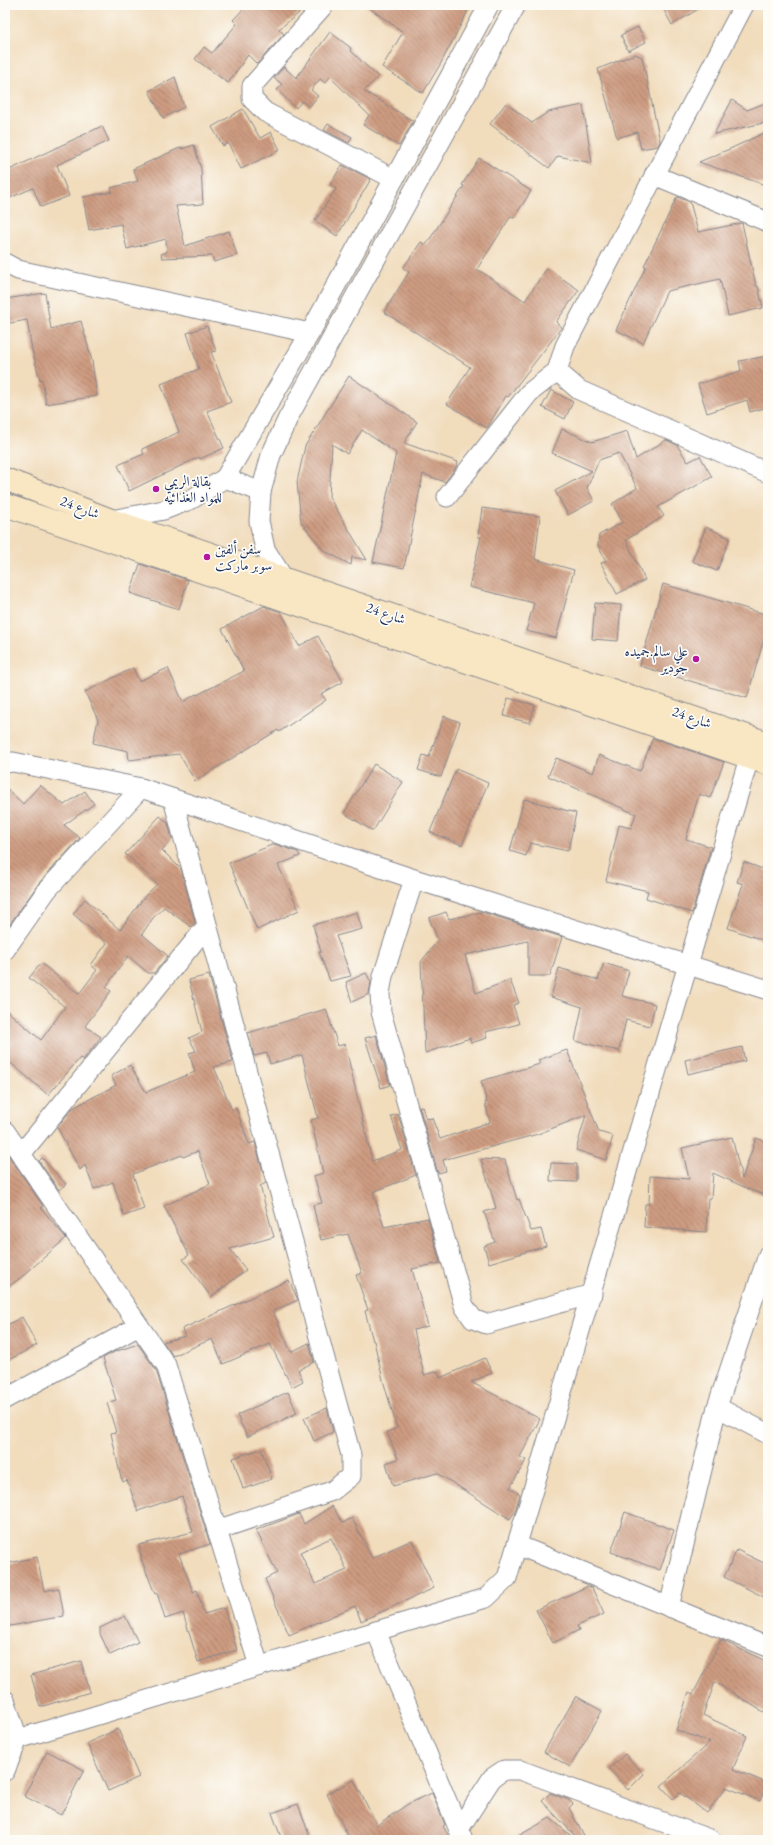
<svg xmlns="http://www.w3.org/2000/svg" width="773" height="1845" font-family="'EB Garamond',Amiri,serif">
<style>
.building{fill:url(#building-back-hatch);fill-rule:evenodd}
.lines{fill:none;stroke-linecap:round;stroke-linejoin:round}
.street-casing{stroke:#86868d;stroke-width:21}
.secondary-casing{stroke:#86868d;stroke-width:24}
.street{stroke:#fff;stroke-width:19}
.secondary{stroke:#f9e7c3;stroke-width:22}
.poi-dot{fill:#b5179e;stroke:#fdfcf7;stroke-width:1.5}
.labels{text-anchor:middle;stroke-width:3.5;stroke-linejoin:round;paint-order:stroke}
.poi-label{font-size:14px;fill:#1b2f5e;stroke:#fdfcf7;text-anchor:start}
.street-label{font-size:14px;fill:#1b2f5e;stroke:#fdfcf7}
</style>
<defs>
<pattern id="building-back-hatch" width="6" height="6" patternUnits="userSpaceOnUse"><rect width="6" height="6" fill="#cd9b80"/><path d="M-1 5l2 2M0 0l6 6M5-1l2 2" fill="none" stroke="#a67f6c"/></pattern>
</defs>
<rect width="100%" height="100%" fill="#fdfcf7"/>
<filter id="ink" filterUnits="userSpaceOnUse"><feTurbulence type="fractalNoise" baseFrequency=".025" numOctaves="2"/><feDisplacementMap in="SourceGraphic" scale="8" xChannelSelector="R" yChannelSelector="G"/><feConvolveMatrix kernelMatrix="1 2 1 2 8 2 1 2 1" color-interpolation-filters="sRGB"/></filter>
<filter id="wash" filterUnits="userSpaceOnUse"><feTurbulence type="fractalNoise" baseFrequency=".012" numOctaves="4" result="noise"/><feDisplacementMap in="SourceGraphic" scale="16" xChannelSelector="R" yChannelSelector="G"/><feGaussianBlur stdDeviation="0.9" result="paint"/><feColorMatrix in="noise" values="0 0 0 0 0 0 0 0 0 0 0 0 0 0 0 0 0 1.4 0 .05"/><feComposite in="paint" operator="in"/></filter>
<g filter="url(#wash)">
<rect width="100%" height="100%" fill="#f1dcbc"/>
<g id="blocks">
<g class="building">
<polygon points="247,5 309,5 279,29 284,34 257,64 248,55 228,83 195,59 204,47 212,53 237,24 233,20"/>
<polygon points="365,5 471,5 441,63 423,93 382,67 403,32"/>
<polygon points="661,5 705,5 672,25"/>
<polygon points="638,27 646,42 628,51 621,35"/>
<polygon points="330,32 351,48 350,50 378,77 364,91 413,121 399,146 363,125 369,115 330,77 325,83 320,79 311,90 318,96 309,107 302,101 296,108 277,90 282,84 274,78 284,67 296,78"/>
<polygon points="635,54 642,57 660,141 658,146 641,149 637,132 617,138 598,69"/>
<polygon points="175,77 184,107 163,118 149,91"/>
<polygon points="732,100 747,110 768,102 768,122 714,134"/>
<polygon points="506,103 532,123 548,112 583,105 592,163 558,156 549,168 490,124"/>
<polygon points="243,109 260,138 271,132 280,150 241,169 228,143 223,146 212,127"/>
<polygon points="328,124 352,137 349,143 324,130"/>
<polygon points="102,126 109,141 57,165 69,196 41,207 33,188 5,200 5,172"/>
<polygon points="768,131 768,186 699,162 732,148"/>
<polygon points="194,145 201,169 203,204 176,206 185,246 229,231 237,255 214,262 212,256 162,258 161,254 167,252 166,239 127,249 121,224 89,230 83,197 112,192 111,188 138,181 133,169 182,147 181,149"/>
<polygon points="479,158 531,191 514,218 511,216 477,269 525,301 547,268 579,290 556,322 562,327 508,397 506,396 487,428 447,404 470,367 384,312 409,272 403,268 421,242 426,245 464,186 462,185"/>
<polygon points="342,165 371,179 337,236 315,221 336,189 330,185"/>
<polygon points="677,197 690,202 698,232 742,223 756,286 758,286 763,308 728,316 720,279 667,291 643,343 616,330 646,266 644,266"/>
<polygon points="45,293 51,329 81,321 92,361 97,396 46,404 42,379 40,380 32,350 27,320 5,324 5,299"/>
<polygon points="207,326 216,351 211,352 231,402 207,411 224,448 200,459 199,457 129,491 118,465 144,454 142,449 179,432 161,384 199,369 187,333"/>
<polygon points="768,356 768,407 750,412 747,400 707,413 698,384 741,371 739,361"/>
<polygon points="349,376 417,422 404,443 458,462 455,469 445,482 423,474 404,568 373,562 396,453 362,430 347,454 332,444 329,497 367,560 352,557 351,565 323,550 301,522 297,482 305,446"/>
<polygon points="551,390 573,402 565,419 542,407"/>
<polygon points="562,429 592,442 627,431 636,459 666,440 677,445 688,462 700,456 712,477 658,507 664,516 626,540 645,580 617,594 601,563 606,561 598,546 599,535 623,522 612,504 637,488 619,453 599,460 587,488 594,501 568,515 555,491 592,471 552,453"/>
<polygon points="482,508 540,516 535,559 574,570 556,638 526,631 534,603 469,587 481,537 478,537"/>
<polygon points="706,527 730,538 717,571 692,561"/>
<polygon points="140,564 188,580 179,609 130,593"/>
<polygon points="663,584 768,615 768,625 747,698 640,666"/>
<polygon points="595,603 621,605 618,641 592,639"/>
<polygon points="264,606 281,612 299,646 318,636 343,682 321,694 326,700 279,732 278,730 195,781 179,754 129,760 128,751 93,743 98,720 85,692 133,668 139,681 168,668 183,702 196,694 197,695 244,671 222,629"/>
<polygon points="508,698 535,705 530,723 504,716"/>
<polygon points="444,716 460,722 441,777 418,770 423,755 429,757"/>
<polygon points="653,738 724,762 710,798 699,794 686,839 711,847 692,913 646,898 648,891 606,881 619,825 631,828 636,814 548,776 556,758 593,773 599,755 640,771"/>
<polygon points="374,764 403,782 373,831 344,813"/>
<polygon points="456,769 488,783 462,845 430,832"/>
<polygon points="40,785 64,805 85,791 94,804 64,825 80,838 39,883 10,924 5,920 5,787 23,804"/>
<polygon points="524,799 576,813 568,851 530,843 526,856 510,851"/>
<polygon points="160,816 168,823 172,839 162,850 181,869 195,922 191,927 164,907 153,918 142,934 168,956 154,973 148,973 128,956 106,987 111,991 85,1026 101,1037 83,1060 80,1058 48,1095 5,1058 5,1009 41,1040 65,1007 29,978 41,963 79,994 97,970 91,965 107,943 73,914 85,899 120,930 145,896 157,884 125,854"/>
<polygon points="274,844 298,852 300,856 278,865 299,910 257,930 229,863"/>
<polygon points="744,862 768,871 768,942 728,928 743,884 737,882"/>
<polygon points="357,912 362,929 336,936 351,976 330,981 319,952 321,952 313,925"/>
<polygon points="446,912 449,919 482,912 562,937 550,976 528,976 528,941 465,955 476,993 510,980 519,1003 513,1005 519,1024 485,1032 487,1038 471,1043 470,1038 425,1053 421,962 438,940 429,918"/>
<polygon points="604,963 629,971 622,996 655,1004 650,1026 626,1020 619,1051 575,1041 582,1007 551,997 559,968 598,980"/>
<polygon points="366,973 371,982 369,994 352,1002 346,982"/>
<polygon points="209,975 233,1062 214,1067 232,1110 236,1108 249,1144 255,1142 266,1183 260,1186 274,1237 230,1249 246,1270 211,1297 183,1259 189,1255 164,1206 210,1184 198,1151 183,1157 182,1155 133,1174 144,1209 124,1216 113,1182 94,1189 85,1165 80,1170 57,1127 73,1108 116,1085 111,1076 130,1065 146,1092 195,1072 189,1053 196,1051 189,1038 202,1032 189,980"/>
<polygon points="326,1009 338,1046 345,1044 372,1161 402,1150 391,1116 398,1114 416,1175 373,1192 384,1227 428,1218 440,1263 412,1269 428,1326 414,1330 424,1375 438,1371 440,1378 485,1358 492,1373 471,1382 540,1419 520,1457 526,1460 510,1488 520,1494 515,1511 510,1519 437,1473 393,1486 386,1463 398,1459 387,1432 397,1428 383,1380 374,1341 373,1341 365,1311 368,1310 356,1275 362,1273 348,1234 321,1240 313,1205 322,1203 314,1176 323,1173 311,1120 318,1118 302,1055 270,1064 267,1053 254,1056 248,1033"/>
<polygon points="376,1035 390,1085 381,1088 365,1038"/>
<polygon points="742,1047 745,1061 688,1074 685,1060"/>
<polygon points="567,1050 599,1132 613,1136 606,1160 576,1150 586,1115 538,1134 443,1160 446,1171 438,1173 419,1107 422,1106 426,1119 432,1118 440,1139 490,1122 485,1102 487,1102 481,1081 540,1064 538,1060"/>
<polygon points="732,1137 742,1179 756,1138 768,1142 768,1196 753,1191 713,1173 711,1198 708,1198 706,1232 644,1227 645,1204 649,1204 650,1176 689,1179 682,1148"/>
<polygon points="5,1150 43,1206 41,1208 66,1238 23,1276 5,1289"/>
<polygon points="42,1158 66,1184 59,1190 39,1161"/>
<polygon points="481,1159 505,1160 517,1200 519,1199 531,1231 541,1229 546,1246 489,1263 484,1246 495,1242 484,1212 496,1208"/>
<polygon points="551,1163 577,1164 577,1182 550,1181"/>
<polygon points="289,1280 298,1300 273,1311 291,1352 309,1343 314,1362 298,1370 303,1381 292,1387 270,1344 223,1364 212,1339 173,1356 163,1342 185,1336 182,1329"/>
<polygon points="22,1317 37,1345 5,1362 5,1326"/>
<polygon points="138,1344 156,1370 210,1544 179,1554 193,1592 197,1590 204,1614 224,1608 237,1650 198,1662 183,1613 165,1619 157,1593 155,1594 142,1561 139,1545 193,1532 182,1496 138,1511 127,1480 123,1482 120,1474 111,1433 116,1432 107,1403 116,1400 103,1358 114,1352"/>
<polygon points="288,1392 297,1413 247,1437 237,1415"/>
<polygon points="327,1408 333,1432 314,1441 304,1418"/>
<polygon points="261,1449 272,1479 243,1489 233,1458"/>
<path d="M 332,1506 L 343,1523 L 352,1518 L 372,1558 L 412,1540 L 434,1588 L 361,1621 L 355,1606 L 289,1635 L 265,1579 L 277,1573 L 256,1530 L 299,1514 L 304,1524 ZM 331,1538 L 347,1570 L 315,1584 L 300,1552 Z"/>
<polygon points="625,1512 674,1530 660,1570 611,1552"/>
<polygon points="737,1550 768,1565 768,1599 724,1577"/>
<polygon points="37,1557 44,1591 59,1588 64,1616 5,1627 5,1564"/>
<polygon points="588,1586 592,1588 604,1614 577,1626 579,1630 553,1643 536,1610"/>
<polygon points="125,1616 138,1642 110,1655 100,1634 100,1628"/>
<polygon points="721,1640 768,1662 768,1715 715,1682 703,1715 747,1736 733,1769 767,1783 760,1801 726,1787 707,1813 680,1793 673,1799 661,1786 710,1742 676,1730 689,1692 693,1694"/>
<polygon points="81,1661 90,1692 40,1707 31,1675"/>
<polygon points="576,1696 602,1711 570,1767 544,1752"/>
<polygon points="118,1729 139,1777 108,1791 87,1743"/>
<polygon points="47,1751 84,1770 61,1815 24,1796"/>
<polygon points="625,1754 644,1774 628,1790 609,1769"/>
<polygon points="354,1780 377,1825 408,1804 432,1793 445,1825 443,1826 451,1840 350,1840 327,1794"/>
<polygon points="550,1793 569,1800 573,1804 569,1808 586,1840 579,1840 542,1801"/>
<polygon points="298,1804 311,1840 282,1840 272,1813"/>
<polygon points="550,1818 576,1840 511,1840"/>
</g>
</g>
</g>
<g filter="url(#ink)">
<use href="#blocks" fill-opacity="0" stroke="#86868d" stroke-width="1"/>
<g class="lines">
<defs>
<g id="street">
<polyline points="324,5 252,86 252,99 265,112 394,179"/>
<polyline points="654,175 768,222"/>
<polyline points="5,263 18,270 310,333"/>
<polyline points="557,371 579,390 768,473"/>
<polyline points="225,478 261,492"/>
<polyline points="447,497 529,393 557,371 565,346 744,5"/>
<polyline points="111,520 164,510 192,499 225,478 310,333 489,5"/>
<polyline points="284,579 265,549 259,521 261,492 271,455 288,418 516,5"/>
<polyline points="5,763 13,762 141,788 414,879 768,990"/>
<polyline points="173,799 351,1455 351,1476 332,1491 217,1530"/>
<polyline points="414,879 383,976 380,993 381,1012 464,1306 473,1319 486,1324 592,1294"/>
<polyline points="5,950 47,890 141,788"/>
<polyline points="5,1131 166,1365 259,1666"/>
<polyline points="21,1154 207,926"/>
<polyline points="5,1399 139,1326"/>
<polyline points="717,1407 768,1434"/>
<polyline points="517,1545 768,1647"/>
<polyline points="669,1607 717,1407 768,1255"/>
<polyline points="376,1631 462,1837"/>
<polyline points="5,1700 18,1739 5,1771"/>
<polyline points="18,1739 486,1598 507,1578 749,758"/>
<polyline points="459,1829 492,1778 504,1770 520,1770 712,1840"/>
</g>
<g id="secondary">
<polyline points="5,479 111,520 768,743"/>
<polyline points="5,505 768,764"/>
</g>
</defs>
<use href="#street" class="street-casing"/>
<use href="#secondary" class="secondary-casing"/>
<use href="#street" class="street"/>
<use href="#secondary" class="secondary"/>
</g>
</g>
<g class="poi-dot">
<circle cx="156" cy="489" r="4"/>
<circle cx="207" cy="557" r="4"/>
<circle cx="696" cy="659" r="4"/>
</g>
<g class="labels">
<g class="poi-label">
<text x="164" y="486">بقالة الريمي<tspan x="164" dy="16">للمواد الغذائيه</tspan></text>
<text x="215" y="554">سفن ألفين<tspan x="215" dy="16">سوبر ماركت</tspan></text>
<text x="688" y="656" text-anchor="end">علي سالم.جميده<tspan x="688" dy="16">جودير</tspan></text>
</g>
<g class="street-label">
<text transform="translate(80 507) rotate(21)" y="5">شارع 24</text>
<text transform="translate(386 613) rotate(19)" y="5">شارع 24</text>
<text transform="translate(692 717) rotate(19)" y="5">شارع 24</text>
</g>
</g>
<rect width="773" height="1845" fill="none" stroke="#fdfcf7" stroke-width="20"/>
</svg>
